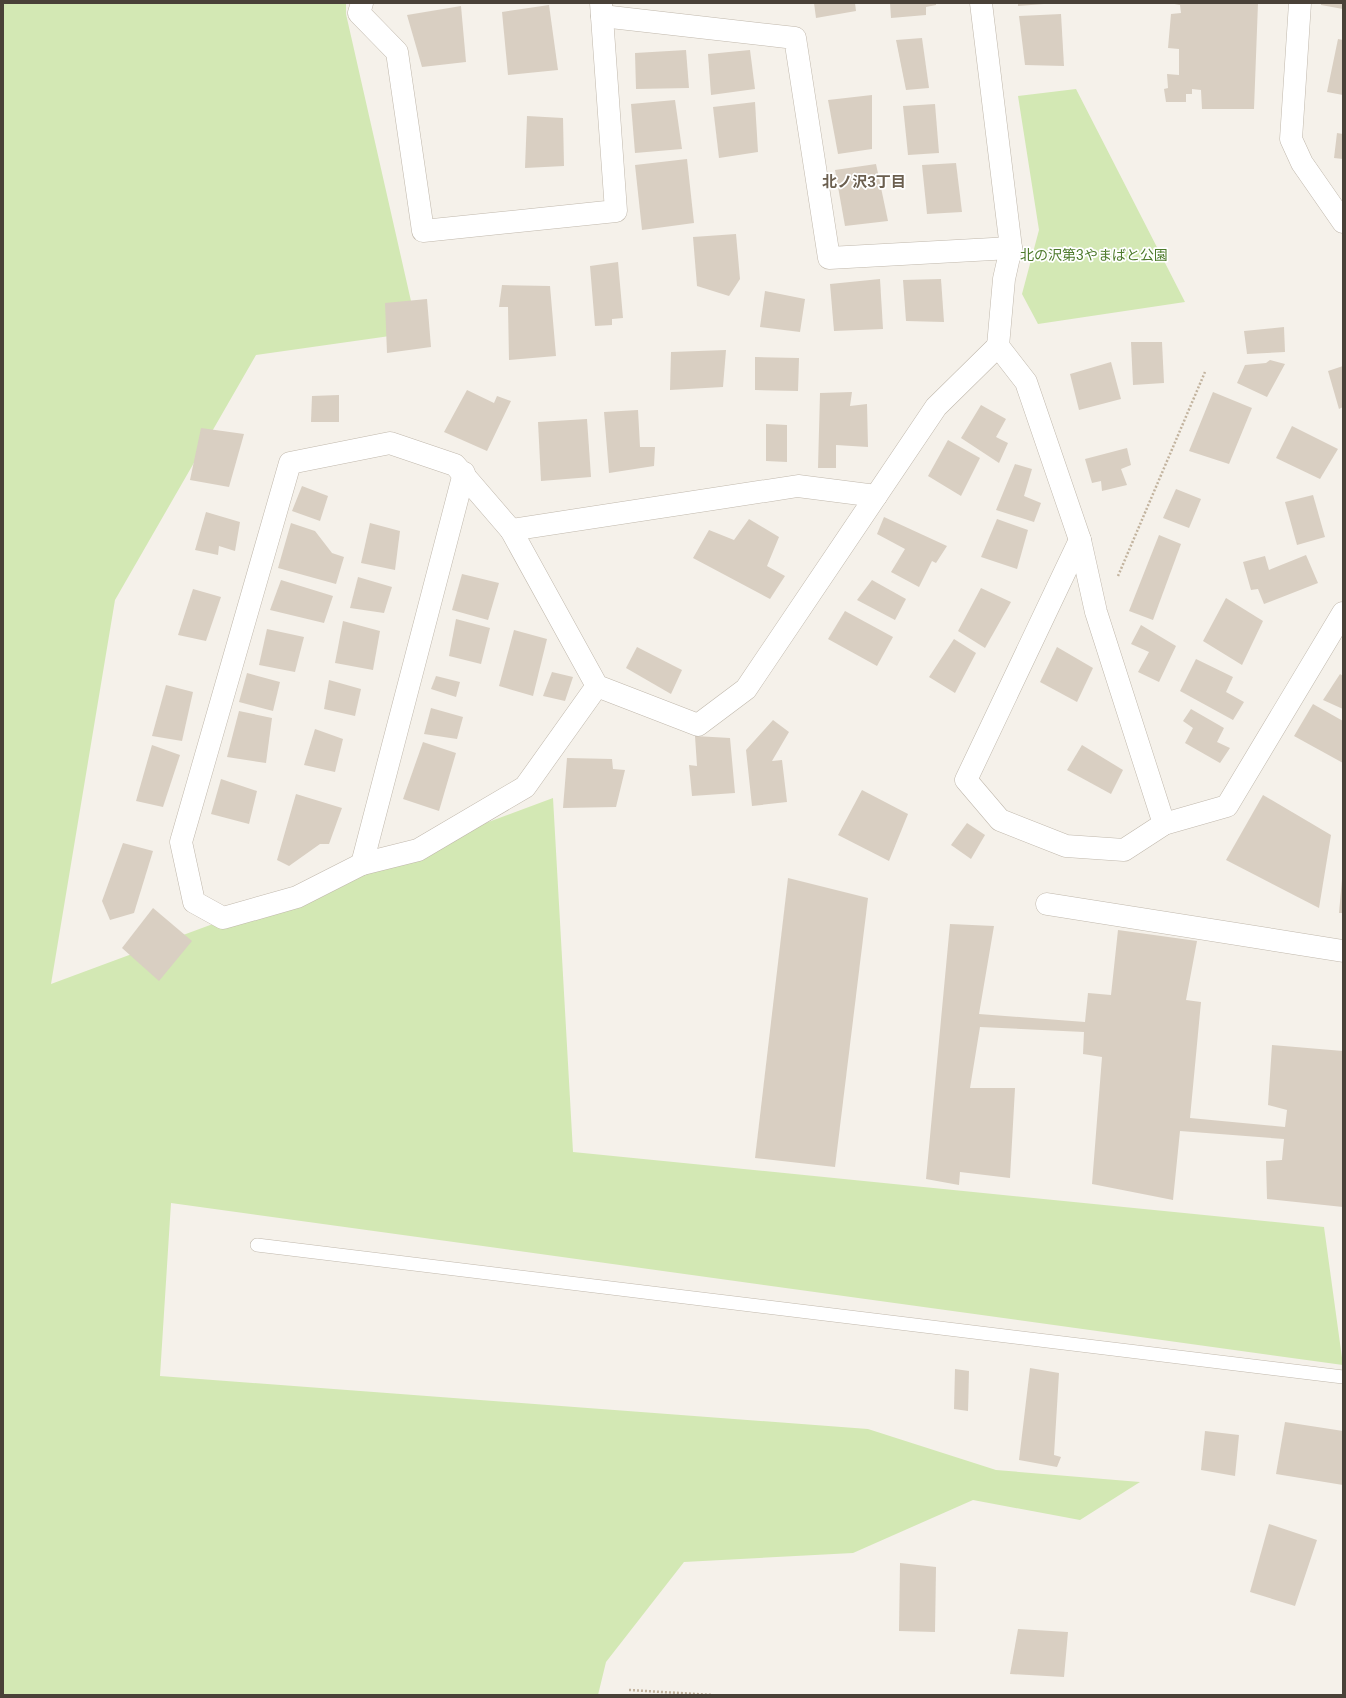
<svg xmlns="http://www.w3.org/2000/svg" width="1346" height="1698" font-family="Roboto,'Noto Sans JP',sans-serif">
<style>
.green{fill:#d3e8b4}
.building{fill:#d9cfc2}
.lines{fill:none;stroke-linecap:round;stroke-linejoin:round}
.service-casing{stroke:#c0b8ac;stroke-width:14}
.minor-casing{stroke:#c0b8ac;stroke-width:23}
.path{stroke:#c2b39e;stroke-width:2.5;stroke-dasharray:2 2;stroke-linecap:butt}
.service{stroke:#fff;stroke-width:13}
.minor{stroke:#fff;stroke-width:22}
.labels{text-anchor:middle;stroke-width:3.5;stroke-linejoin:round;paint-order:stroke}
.park-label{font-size:14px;fill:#4d7a2b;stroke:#fff}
.neighbourhood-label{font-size:15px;font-weight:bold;fill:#6b5f4f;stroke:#fff}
</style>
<rect width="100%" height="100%" fill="#f5f1ea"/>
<g class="green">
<polygon points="3,3 346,3 346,14 418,332 256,355 115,600 51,984 553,798 573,1152 1324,1227 1343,1365 171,1203 160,1376 868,1429 996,1470 1140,1482 1080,1520 973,1500 853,1553 684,1562 606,1662 598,1695 3,1695"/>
<polygon points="1076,89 1185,302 1038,324 1022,294 1039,230 1018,96"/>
</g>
<g class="building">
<polygon points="814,3 855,3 856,11 816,18"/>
<polygon points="890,3 936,3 936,5 926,7 926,15 891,18"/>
<polygon points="1018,3 1044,3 1044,4 1018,6"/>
<polygon points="1169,3 1258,3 1254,109 1202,109 1201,90 1192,89 1192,94 1186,94 1186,102 1166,102 1164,89 1168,88 1167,74 1179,75 1179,49 1168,48 1171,14 1181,13 1180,5"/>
<polygon points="1321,3 1343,3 1343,9 1321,5"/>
<polygon points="549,5 558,70 508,75 502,12"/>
<polygon points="461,6 466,62 422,67 407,15"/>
<polygon points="1061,14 1064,66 1025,65 1019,16"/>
<polygon points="922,38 929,88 906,90 896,40"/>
<polygon points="1338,39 1343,40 1343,95 1327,92"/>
<polygon points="686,50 689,88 636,89 635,53"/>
<polygon points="750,50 755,89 711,95 708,54"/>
<polygon points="872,95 872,149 838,154 828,100"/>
<polygon points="675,100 682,149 635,153 631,104"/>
<polygon points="755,102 758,152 719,158 713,107"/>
<polygon points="935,104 939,153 908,155 903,106"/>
<polygon points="527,116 563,118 564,166 525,168"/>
<polygon points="1337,133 1343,134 1343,159 1334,158"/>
<polygon points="687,159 694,223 642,230 635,165"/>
<polygon points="956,163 962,212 927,214 922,165"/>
<polygon points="876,164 888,221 845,226 835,170"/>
<polygon points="736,234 740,279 729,296 697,286 693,237"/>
<polygon points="618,262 623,318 612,319 612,325 595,326 590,266"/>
<polygon points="880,279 883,329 834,331 830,284"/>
<polygon points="941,279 944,322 906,321 903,280"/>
<polygon points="502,285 550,286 556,356 509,360 508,307 499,307"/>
<polygon points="765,291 805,299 800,332 760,327"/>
<polygon points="427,299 431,347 387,353 385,303"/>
<polygon points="1284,327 1285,352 1247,354 1244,331"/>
<polygon points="1131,342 1162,342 1164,383 1133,385"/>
<polygon points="726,350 723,387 670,390 671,352"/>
<polygon points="755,357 799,358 798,391 755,390"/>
<polygon points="1270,360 1285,364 1267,397 1237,383 1245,365 1266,363"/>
<polygon points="1111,362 1121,399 1079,410 1070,374"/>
<polygon points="1343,366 1343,407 1339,409 1328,371"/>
<polygon points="467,390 494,403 497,396 511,401 487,451 444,432"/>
<polygon points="852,392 850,406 867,404 868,447 836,445 836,468 818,468 820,393"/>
<polygon points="1213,392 1252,408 1229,464 1189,451"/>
<polygon points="339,395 339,422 311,422 312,396"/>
<polygon points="981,405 1006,419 996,437 1008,443 999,463 961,438"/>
<polygon points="638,410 640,447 655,447 654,466 609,473 604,412"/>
<polygon points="587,419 591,477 541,481 538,422"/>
<polygon points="766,424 787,425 787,462 766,461"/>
<polygon points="1292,426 1338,449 1320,479 1276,458"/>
<polygon points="201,428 244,434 229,487 190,480"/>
<polygon points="948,440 980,458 961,496 928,476"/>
<polygon points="1127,448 1131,465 1121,469 1127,485 1102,491 1101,481 1092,483 1085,459"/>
<polygon points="1015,464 1032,469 1024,496 1041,503 1034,522 996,510"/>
<polygon points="302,486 328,496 320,521 292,511"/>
<polygon points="1176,489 1201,499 1189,528 1163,518"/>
<polygon points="1313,495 1325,537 1297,545 1285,502"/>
<polygon points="206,512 240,522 235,551 219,546 218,555 195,550"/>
<polygon points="884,517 947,546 936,563 932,561 919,587 891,572 905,549 877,534"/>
<polygon points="749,519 779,537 767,566 785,576 770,599 693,558 709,530 734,540"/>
<polygon points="997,519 1028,530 1017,569 981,557"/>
<polygon points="291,523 315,531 332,553 344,557 336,584 278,568"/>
<polygon points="370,523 400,531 395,570 361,563"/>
<polygon points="1159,535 1181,544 1153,620 1129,611"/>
<polygon points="1306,555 1318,583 1264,604 1258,589 1251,590 1243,562 1265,556 1269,570"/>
<polygon points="462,574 499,583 488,620 452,610"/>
<polygon points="358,577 392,587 384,613 350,608"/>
<polygon points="281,580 333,596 324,623 270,610"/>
<polygon points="872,580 906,599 895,620 857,600"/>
<polygon points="981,588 1011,602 985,648 958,631"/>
<polygon points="193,589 221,597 206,641 178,635"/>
<polygon points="1226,598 1263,621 1242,665 1203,641"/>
<polygon points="845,611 893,637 877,666 828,639"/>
<polygon points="456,619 490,628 481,664 449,656"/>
<polygon points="343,621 380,631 373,670 335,663"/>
<polygon points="1141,625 1176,646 1159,682 1138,672 1149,652 1131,644"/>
<polygon points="267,629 304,637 295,672 259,665"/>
<polygon points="514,630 547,639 533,696 499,686"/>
<polygon points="954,639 976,653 955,693 929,677"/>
<polygon points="637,647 682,670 671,694 626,668"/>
<polygon points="1057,647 1093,668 1077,702 1040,682"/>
<polygon points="1196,659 1233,677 1226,692 1244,702 1233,720 1180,691"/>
<polygon points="552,672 573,677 565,701 543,696"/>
<polygon points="247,673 280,682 273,711 239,702"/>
<polygon points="1340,674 1343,676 1343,709 1323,700"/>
<polygon points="436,676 460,682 456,697 431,689"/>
<polygon points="329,680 361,689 355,716 324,709"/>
<polygon points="166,685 193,692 182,741 152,736"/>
<polygon points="1313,704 1343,721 1343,763 1294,736"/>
<polygon points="431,708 463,717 457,739 424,734"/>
<polygon points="1191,709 1224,728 1217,742 1230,748 1220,763 1185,743 1193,728 1183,721"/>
<polygon points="239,711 272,718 266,763 227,757"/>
<polygon points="773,720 789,732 772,761 782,760 787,802 752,806 746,750"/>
<polygon points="315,729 343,739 335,772 304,765"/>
<polygon points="695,736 730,738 735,793 692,796 689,765 697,766"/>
<polygon points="423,742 456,753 439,811 403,799"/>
<polygon points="152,745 180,755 163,807 136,801"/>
<polygon points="1082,745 1123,770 1111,794 1067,770"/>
<polygon points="567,758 612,759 613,769 625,770 616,807 563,808"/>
<polygon points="221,779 257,791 249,824 211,814"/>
<polygon points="862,790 908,814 889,861 838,835"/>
<polygon points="296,794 342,808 329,844 320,844 289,866 277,860"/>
<polygon points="1263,795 1331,835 1319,908 1226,860"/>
<polygon points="967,823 985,835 971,859 951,845"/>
<polygon points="123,843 153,851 134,913 110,920 102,901"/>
<polygon points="788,878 868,898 835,1167 755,1158"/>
<polygon points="1342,879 1343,879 1343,913 1339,913"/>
<polygon points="153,908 192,941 159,981 122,948"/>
<polygon points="950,924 994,926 979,1014 1085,1022 1088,993 1111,995 1118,930 1197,941 1186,1000 1201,1002 1190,1118 1285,1127 1287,1110 1268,1105 1272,1045 1343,1051 1343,1207 1267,1199 1266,1161 1282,1160 1284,1139 1180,1131 1173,1200 1092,1184 1102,1057 1083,1054 1084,1032 980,1027 970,1088 1015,1088 1010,1178 960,1172 959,1185 926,1179"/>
<polygon points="1030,1368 1059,1373 1054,1455 1061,1457 1057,1467 1019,1460"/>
<polygon points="955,1369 969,1371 968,1411 954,1409"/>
<polygon points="1285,1422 1343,1431 1343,1485 1276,1474"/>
<polygon points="1205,1431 1239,1435 1235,1476 1201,1470"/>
<polygon points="1269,1524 1317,1540 1295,1606 1250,1592"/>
<polygon points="900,1563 936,1567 935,1632 899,1631"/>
<polygon points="1018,1629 1068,1632 1064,1677 1010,1674"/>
</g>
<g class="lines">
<defs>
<polyline id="service" points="257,1245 1343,1377"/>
<g id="minor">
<polyline points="362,3 359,13 397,52 423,231 616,211 601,3"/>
<polyline points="981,3 1011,248 1004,279 998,346 1026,382 1080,540 1096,612 1164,824"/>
<polyline points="1300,3 1291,139 1302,163 1343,222"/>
<polyline points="602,16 795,38 829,258 1011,248"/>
<polyline points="511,530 798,486 876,496"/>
<polyline points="1080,540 966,780 1000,820 1066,846 1124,850 1164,824 1227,806 1343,613"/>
<polyline points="597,686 525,787 418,850 362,864 297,897 223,918 194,902 181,842 290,463 390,443 455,465 511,530 597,686 698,725 746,689 936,407 998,346"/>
<polyline points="362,864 464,473"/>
<polyline points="1047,904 1343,951"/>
</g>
</defs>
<use href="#service" class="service-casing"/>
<use href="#minor" class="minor-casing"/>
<g class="path">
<polyline points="1118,576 1205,372"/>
<polyline points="629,1690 713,1695"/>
</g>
<use href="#service" class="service"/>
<use href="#minor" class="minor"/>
</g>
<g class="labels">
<g class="park-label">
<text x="1094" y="260">北の沢第3やまばと公園</text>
</g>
<g class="neighbourhood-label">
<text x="864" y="187">北ノ沢3丁目</text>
</g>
</g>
<rect width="1346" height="1698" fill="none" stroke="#494138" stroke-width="8"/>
</svg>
